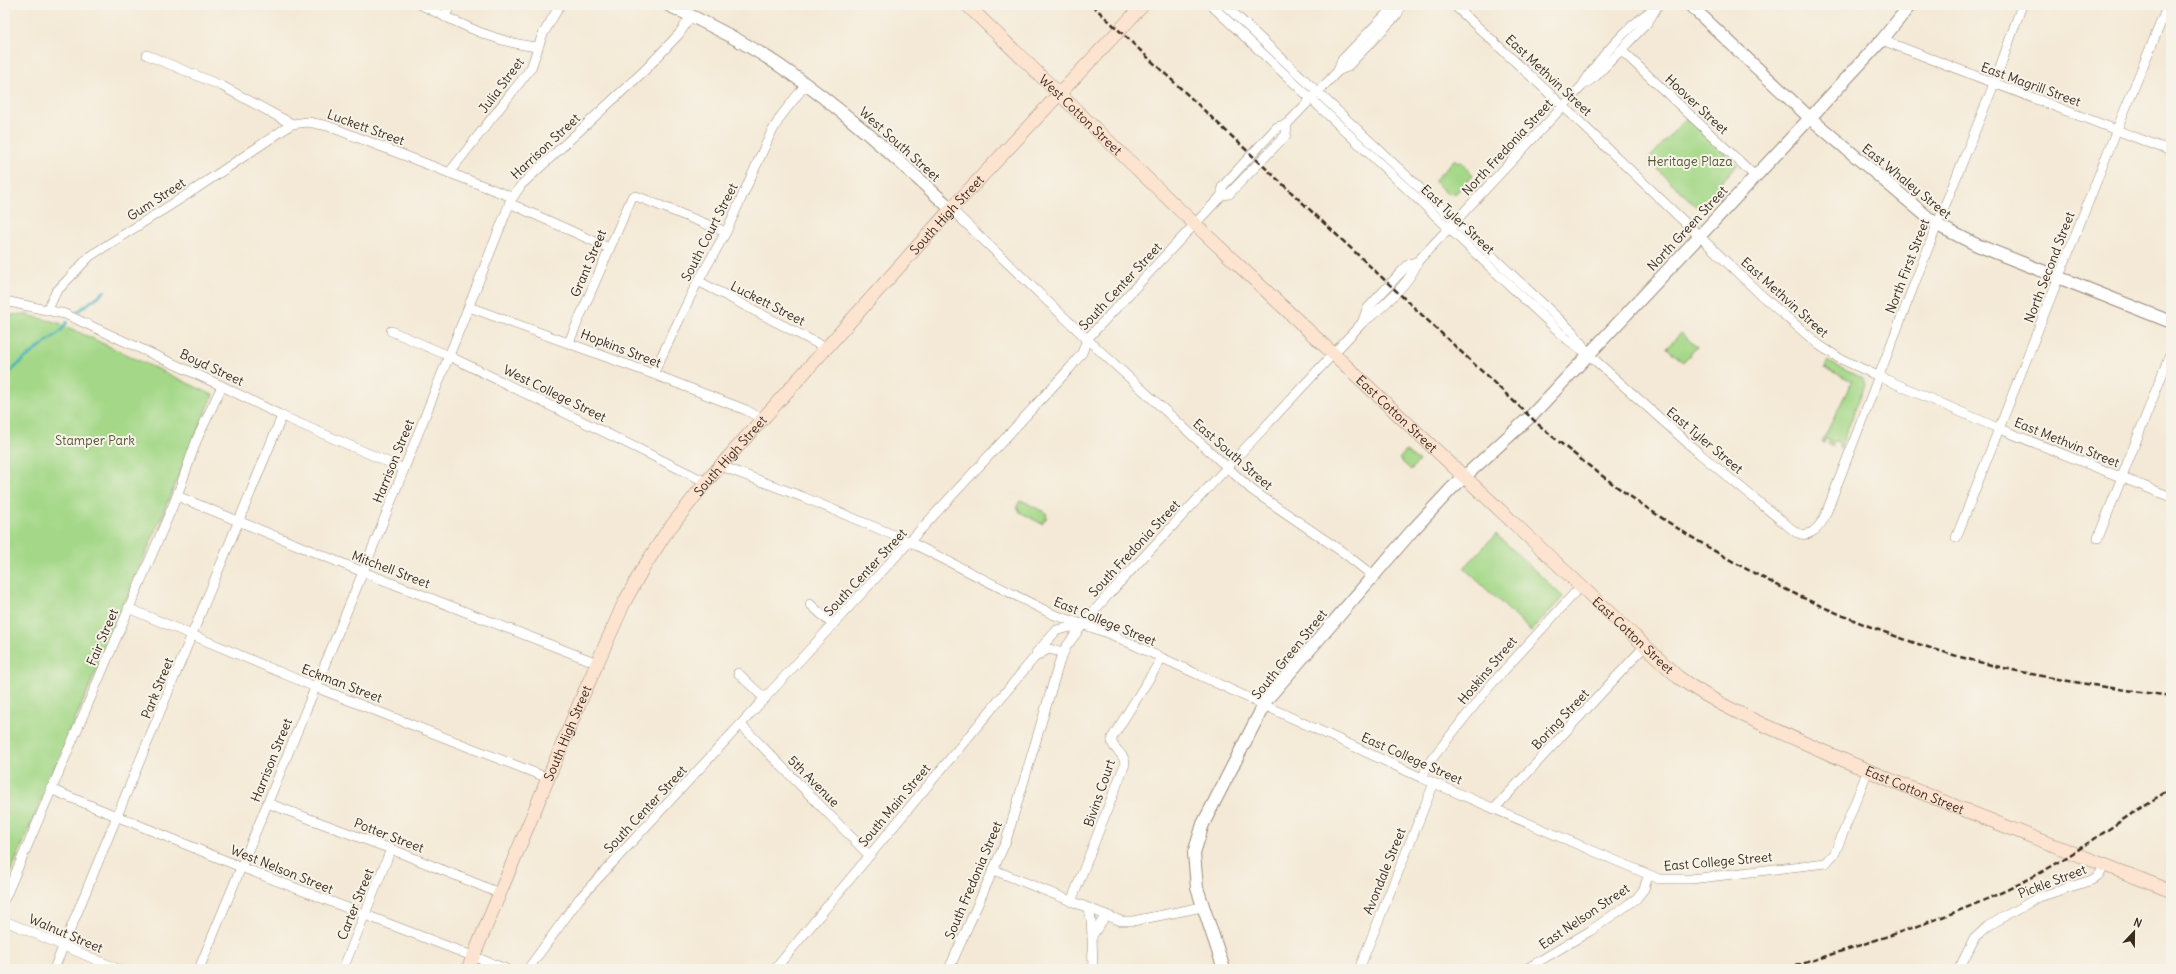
<svg xmlns="http://www.w3.org/2000/svg" width="2176" height="974" font-family="Delius,sans-serif">
<style>
.green{fill:#a4d888;stroke:#708153}
.lines{fill:none;stroke-linecap:round;stroke-linejoin:round}
.stream{stroke:#40b0ba;stroke-width:2.5}
.minor-casing{stroke:#988a7a;stroke-width:10}
.tertiary-casing{stroke:#988a7a;stroke-width:14}
.secondary-casing{stroke:#988a7a;stroke-width:14}
.minor{stroke:#fff;stroke-width:9}
.tertiary{stroke:#fff;stroke-width:12}
.secondary{stroke:#fde4d0;stroke-width:13}
.rail{stroke:#3b2a1e;stroke-width:2.5;stroke-dasharray:6 3;stroke-linecap:butt}
.labels{text-anchor:middle;stroke-width:4;stroke-linejoin:round;paint-order:stroke}
.street-label{font-size:13px;fill:#3b2a1e;stroke:#f7f3e8}
.park-label{font-size:13px;fill:#555638;stroke:#f7f3e8}
</style>
<rect width="100%" height="100%" fill="#f7f3e8"/>
<filter id="ink" filterUnits="userSpaceOnUse"><feTurbulence type="fractalNoise" baseFrequency=".025" numOctaves="2"/><feDisplacementMap in="SourceGraphic" scale="8" xChannelSelector="R" yChannelSelector="G"/><feConvolveMatrix kernelMatrix="1 2 1 2 8 2 1 2 1" color-interpolation-filters="sRGB"/></filter>
<filter id="wash" filterUnits="userSpaceOnUse"><feTurbulence type="fractalNoise" baseFrequency=".012" numOctaves="4" result="noise"/><feDisplacementMap in="SourceGraphic" scale="16" xChannelSelector="R" yChannelSelector="G"/><feGaussianBlur stdDeviation="0.9" result="paint"/><feColorMatrix in="noise" values="0 0 0 0 0 0 0 0 0 0 0 0 0 0 0 0 0 1.4 0 .05"/><feComposite in="paint" operator="in"/></filter>
<g filter="url(#wash)">
<rect width="100%" height="100%" fill="#f4e9d6"/>
<g class="green">
<polygon points="1687,117 1737,165 1698,208 1648,160"/>
<polygon points="1455,159 1459,163 1461,161 1473,175 1456,193 1447,194 1434,181"/>
<polygon points="23,314 59,323 213,395 5,886 5,327 11,315"/>
<polygon points="1681,333 1697,347 1683,362 1667,348"/>
<polygon points="1827,361 1861,378 1865,384 1840,449 1838,441 1832,442 1833,447 1828,444 1830,440 1827,438 1824,443 1822,442 1852,381 1825,368"/>
<polygon points="1406,451 1419,461 1411,470 1399,459"/>
<polygon points="1020,501 1023,501 1046,513 1047,517 1042,524 1020,512 1017,506"/>
<polygon points="1496,534 1563,597 1531,631 1464,568"/>
</g>
<g class="lines">
<g class="stream">
<polyline points="77,312 105,291"/>
<polyline points="5,377 24,359 61,331 67,322"/>
</g>
</g>
</g>
<g filter="url(#ink)">
<g class="lines">
<defs>
<g id="minor">
<path d="M 421,5 C 459,23 495,43 538,47"/>
<path d="M 1211,5 L 1568,340 L 1588,354 L 1700,454 L 1793,530 C 1807,541 1819,529 1825,516 L 1937,225 L 1994,84 L 2022,5"/>
<polyline points="1225,5 1560,320 1574,333 1585,349"/>
<polyline points="1454,5 1563,106 1761,295 1819,345 1839,358 1878,376 2000,429 2171,497"/>
<polyline points="445,17 450,5"/>
<polyline points="1882,40 2171,151"/>
<polyline points="1621,50 1755,176"/>
<polyline points="147,55 222,86 292,124 308,122 328,126 512,197"/>
<polyline points="1338,71 1347,67 1397,15 1401,5"/>
<path d="M 1584,83 C 1597,60 1632,22 1654,9"/>
<polyline points="449,173 531,68 542,36 560,5"/>
<polyline points="1222,195 1222,187 1277,127 1287,124 1338,71 1342,60 1391,9 1399,5"/>
<polyline points="509,203 609,248"/>
<polyline points="951,209 1087,339 1252,490 1344,553 1372,575"/>
<polyline points="698,281 826,348"/>
<polyline points="5,301 65,314 222,386 282,416 404,469"/>
<polyline points="469,307 653,374 746,410 762,419"/>
<polyline points="48,309 56,292 90,256 188,194 292,124"/>
<polyline points="1362,323 1367,309 1403,270 1408,265 1418,261"/>
<polyline points="391,331 449,356 706,482"/>
<polyline points="569,342 632,197 636,196 726,232"/>
<polyline points="653,374 695,287 726,232 770,135 781,116 806,84"/>
<polyline points="721,466 803,497 910,542 1052,614 1108,633 1422,778 1659,879 1691,879 1826,863 1835,853 1868,770"/>
<polyline points="177,496 363,572 597,663"/>
<polyline points="1956,538 2117,129 2168,5"/>
<polyline points="2098,538 2171,352"/>
<polyline points="810,604 833,625"/>
<polyline points="128,608 315,687 548,778"/>
<polyline points="1036,653 1057,630 1081,625"/>
<polyline points="738,673 765,699"/>
<polyline points="741,725 869,855"/>
<polyline points="1422,778 1431,760 1489,687 1581,586"/>
<polyline points="50,789 241,867 506,969"/>
<polyline points="267,803 391,849 499,893"/>
<polyline points="1494,809 1644,647"/>
<polyline points="994,870 1121,921 1133,921 1202,907"/>
<polyline points="5,898 177,496 197,439 222,386"/>
<path d="M 1071,902 L 1125,764 C 1125,752 1110,749 1112,738 L 1162,658"/>
<polyline points="1088,909 1091,919 1092,936 1106,915"/>
<polyline points="5,921 118,969"/>
<polyline points="1092,936 1093,969"/>
<polyline points="54,969 282,416"/>
<polyline points="199,969 363,572 511,200 521,185 645,70 679,34 691,16"/>
<polyline points="343,969 391,849"/>
<polyline points="528,969 579,899 1070,368 1082,353 1087,339 1222,195 1229,194 1286,135 1287,124"/>
<polyline points="775,969 1034,658 1048,649 1064,652"/>
<path d="M 949,969 L 1006,841 L 1060,660 L 1066,647 L 1087,619 L 1109,594 L 1362,323 C 1380,310 1411,282 1418,261 L 1582,86 L 1596,76 L 1648,22 L 1658,5"/>
<polyline points="1359,969 1434,783"/>
<polyline points="1526,969 1590,931 1636,899 1644,889 1648,876"/>
<polyline points="1959,969 1974,939 1988,926 2039,897 2092,880 2100,874 2104,865"/>
</g>
<g id="tertiary">
<path d="M 668,5 C 707,23 745,42 780,66 C 842,108 896,158 951,209"/>
<polyline points="1690,5 1810,118 1937,225 1977,245 2171,322"/>
<polyline points="1224,969 1197,888 1194,853 1203,824 1267,699 1412,531 1451,489 1532,415 1810,118 1882,40 1910,5"/>
</g>
<g id="secondary">
<path id="s1" d="M 967,5 L 1184,214 L 1678,677 C 1725,711 1781,732 1834,756 C 1945,804 2059,847 2171,891"/>
<path id="s2" d="M 468,969 L 580,702 L 624,603 L 642,570 L 666,533 L 706,482 L 951,209 L 1143,5"/>
</g>
</defs>
<use href="#minor" class="minor-casing"/>
<use href="#tertiary" class="tertiary-casing"/>
<use href="#secondary" class="secondary-casing"/>
<use href="#minor" class="minor"/>
<use href="#tertiary" class="tertiary"/>
<use href="#secondary" class="secondary"/>
<g class="rail">
<path d="M 1092,5 L 1539,425 C 1657,526 1791,605 1940,651 C 2015,674 2093,686 2171,696"/>
<path d="M 1787,969 C 1864,943 1951,919 2023,882 C 2075,856 2121,818 2171,789"/>
</g>
</g>
</g>
<g class="labels">
<g class="street-label">
<text transform="translate(1549 75) rotate(43)" y="5">East Methvin Street</text>
<text transform="translate(2031 84) rotate(20)" y="5">East Magrill Street</text>
<text transform="translate(501 85) rotate(-53)" y="5">Julia Street</text>
<text transform="translate(1697 104) rotate(43)" y="5">Hoover Street</text>
<text dy="5" stroke="none"><textPath href="#s1" startOffset="158">West Cotton Street</textPath></text>
<text transform="translate(366 127) rotate(20)" y="5">Luckett Street</text>
<text transform="translate(900 144) rotate(42)" y="5">West South Street</text>
<text transform="translate(545 146) rotate(-43)" y="5">Harrison Street</text>
<text transform="translate(1507 147) rotate(-47)" y="5">North Fredonia Street</text>
<text transform="translate(1907 181) rotate(39)" y="5">East Whaley Street</text>
<text transform="translate(156 199) rotate(-33)" y="5">Gum Street</text>
<text dy="5" stroke="none"><textPath href="#s2" startOffset="904">South High Street</textPath></text>
<text transform="translate(1458 219) rotate(43)" y="5">East Tyler Street</text>
<text transform="translate(1687 228) rotate(-47)" y="5">North Green Street</text>
<text transform="translate(709 232) rotate(-63)" y="5">South Court Street</text>
<text transform="translate(588 263) rotate(-67)" y="5">Grant Street</text>
<text transform="translate(1907 266) rotate(-69)" y="5">North First Street</text>
<text transform="translate(2049 267) rotate(-69)" y="5">North Second Street</text>
<text transform="translate(1120 286) rotate(-47)" y="5">South Center Street</text>
<text transform="translate(1785 297) rotate(42)" y="5">East Methvin Street</text>
<text transform="translate(768 303) rotate(27)" y="5">Luckett Street</text>
<text transform="translate(621 348) rotate(21)" y="5">Hopkins Street</text>
<text transform="translate(212 367) rotate(25)" y="5">Boyd Street</text>
<text transform="translate(555 393) rotate(26)" y="5">West College Street</text>
<text dy="5" stroke="none"><textPath href="#s1" startOffset="593">East Cotton Street</textPath></text>
<text transform="translate(1705 440) rotate(40)" y="5">East Tyler Street</text>
<text transform="translate(2067 442) rotate(22)" y="5">East Methvin Street</text>
<text transform="translate(1233 454) rotate(41)" y="5">East South Street</text>
<text dy="5" stroke="none"><textPath href="#s2" startOffset="580">South High Street</textPath></text>
<text transform="translate(393 461) rotate(-68)" y="5">Harrison Street</text>
<text transform="translate(1134 548) rotate(-47)" y="5">South Fredonia Street</text>
<text transform="translate(391 569) rotate(21)" y="5">Mitchell Street</text>
<text transform="translate(865 572) rotate(-47)" y="5">South Center Street</text>
<text transform="translate(1105 621) rotate(22)" y="5">East College Street</text>
<text dy="5" stroke="none"><textPath href="#s1" startOffset="917">East Cotton Street</textPath></text>
<text transform="translate(102 637) rotate(-67)" y="5">Fair Street</text>
<text transform="translate(1289 654) rotate(-51)" y="5">South Green Street</text>
<text transform="translate(1487 670) rotate(-50)" y="5">Hoskins Street</text>
<text transform="translate(342 683) rotate(21)" y="5">Eckman Street</text>
<text transform="translate(157 688) rotate(-68)" y="5">Park Street</text>
<text transform="translate(1560 719) rotate(-47)" y="5">Boring Street</text>
<text dy="5" stroke="none"><textPath href="#s2" startOffset="256">South High Street</textPath></text>
<text transform="translate(1412 758) rotate(24)" y="5">East College Street</text>
<text transform="translate(271 760) rotate(-68)" y="5">Harrison Street</text>
<text transform="translate(814 781) rotate(45)" y="5">5th Avenue</text>
<text dy="5" stroke="none"><textPath href="#s1" startOffset="1241">East Cotton Street</textPath></text>
<text transform="translate(1099 793) rotate(-71)" y="5">Bivins Court</text>
<text transform="translate(894 805) rotate(-50)" y="5">South Main Street</text>
<text transform="translate(645 809) rotate(-47)" y="5">South Center Street</text>
<text transform="translate(389 835) rotate(21)" y="5">Potter Street</text>
<text transform="translate(1718 861) rotate(-5)" y="5">East College Street</text>
<text transform="translate(282 869) rotate(22)" y="5">West Nelson Street</text>
<text transform="translate(1384 871) rotate(-68)" y="5">Avondale Street</text>
<text transform="translate(973 880) rotate(-67)" y="5">South Fredonia Street</text>
<text transform="translate(2052 881) rotate(-21)" y="5">Pickle Street</text>
<text transform="translate(355 904) rotate(-68)" y="5">Carter Street</text>
<text transform="translate(1584 916) rotate(-34)" y="5">East Nelson Street</text>
<text transform="translate(66 933) rotate(23)" y="5">Walnut Street</text>
</g>
<g class="park-label">
<text x="1690" y="166">Heritage Plaza</text>
<text x="95" y="445">Stamper Park</text>
</g>
</g>
<rect width="2176" height="974" fill="none" stroke="#f7f3e8" stroke-width="20"/>
<g transform="translate(2134 932) rotate(22)" stroke="#f7f3e8" stroke-width="3" paint-order="stroke">
<path d="M0-3L7 15L0 10L-7 15Z" fill="#3b2a1e"/>
<text y="-6" font-size="11" font-weight="bold" text-anchor="middle" fill="#3b2a1e">N</text>
</g>
</svg>
